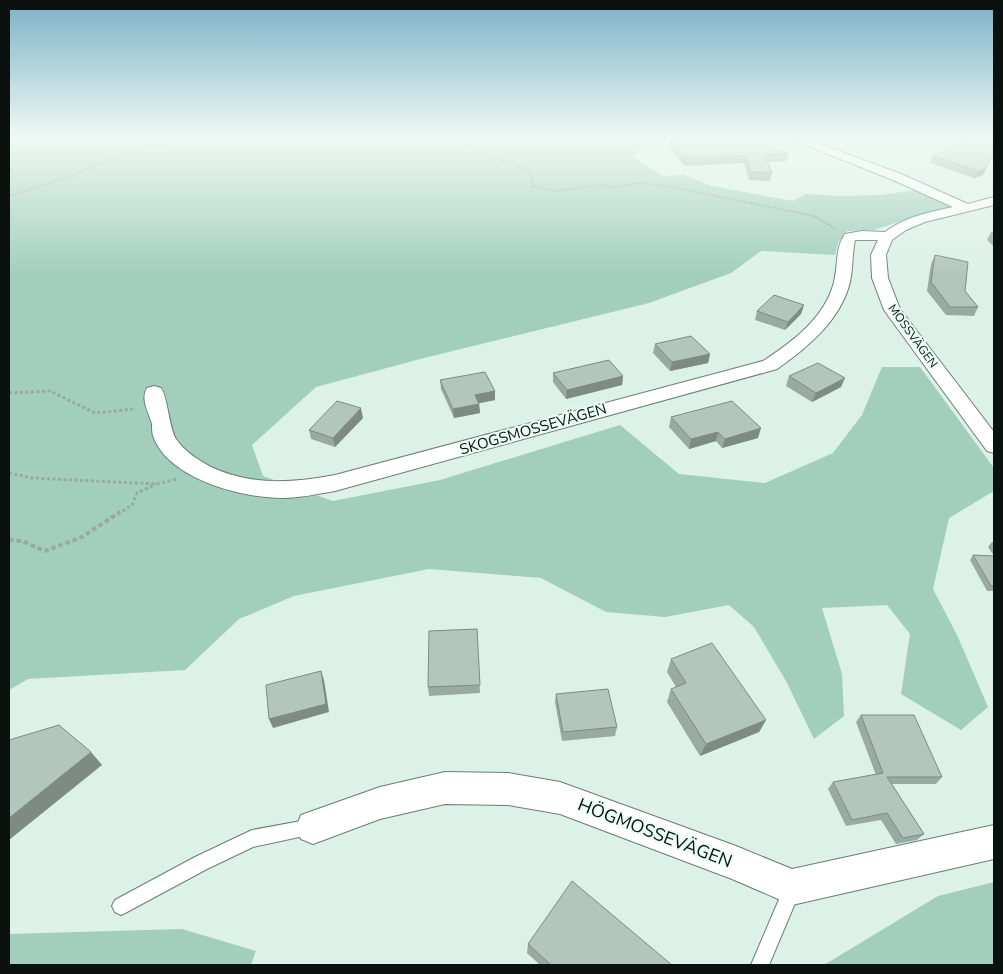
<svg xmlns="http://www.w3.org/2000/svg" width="1003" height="974" font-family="'Nunito Sans',sans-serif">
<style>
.green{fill:#a2cfbb}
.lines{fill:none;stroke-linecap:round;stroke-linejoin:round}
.service-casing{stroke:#6b7d75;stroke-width:2}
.minor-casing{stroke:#6b7d75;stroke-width:2}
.path-far2{stroke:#99a9a1;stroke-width:2;stroke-dasharray:2 1;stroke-linecap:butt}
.path-far1{stroke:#99a9a1;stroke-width:3;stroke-dasharray:3 2.5;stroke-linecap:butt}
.path{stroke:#99a9a1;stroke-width:4;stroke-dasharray:4.5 3;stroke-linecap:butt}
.service{fill:#fff;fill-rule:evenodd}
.minor{fill:#fff;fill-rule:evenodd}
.wall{fill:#99aaa2}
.shaded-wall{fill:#7d8b84}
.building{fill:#b2c6bc;stroke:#7d8b84}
.labels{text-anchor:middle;stroke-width:4;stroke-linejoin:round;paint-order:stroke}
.far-street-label{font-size:12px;fill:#0a110e;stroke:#e9fef5}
.street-label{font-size:15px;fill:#0a110e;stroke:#e9fef5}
.near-street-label{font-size:18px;fill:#0a110e;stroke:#e9fef5}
</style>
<rect width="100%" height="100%" fill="#dcf1e7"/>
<g class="green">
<polygon points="9,138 637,138 642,146 632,156 663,176 684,175 712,186 793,201 806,194 837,196 881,195 916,190 955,207 926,213 874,230 847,231 838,243 835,255 761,251 731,273 649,303 424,358 316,387 252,445 263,476 333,501 440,480 620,425 679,474 765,483 833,453 862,415 882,367 920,367 994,468 994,491 949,518 933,589 957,635 988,707 961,730 901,694 910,634 887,605 822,608 842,674 844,716 814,739 786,681 754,627 729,605 665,617 606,612 541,578 429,569 294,596 239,619 185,670 28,679 9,690"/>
<polygon points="994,882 994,965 824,965 938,896"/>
<polygon points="182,929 256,951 251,965 9,965 9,934"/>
</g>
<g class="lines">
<defs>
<g id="service">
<polygon points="312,819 318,821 320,827 318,833 253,847 207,869 127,912 121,915 115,912 112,906 115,900 195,857 252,830"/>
<polygon points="792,880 798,883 801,889 769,965 751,965 786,883"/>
</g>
<g id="minor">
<path d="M 788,138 L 804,138 L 901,174 L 968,204 L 994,197 L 994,205 L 925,222 L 906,230 L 892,240 L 886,255 L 888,278 L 900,309 L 994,432 L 994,453 L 987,451 L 884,310 L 872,278 L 871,255 L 878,240 L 855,240 C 852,254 853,269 850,282 C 841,320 807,348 777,369 L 335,491 C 317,494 300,498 282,498 C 242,498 168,479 153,436 C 152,432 152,428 152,424 C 149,413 140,399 147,388 L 154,386 L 161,388 C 168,398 169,428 176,439 C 184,451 198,460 211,467 C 252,486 292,483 335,475 L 763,361 C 792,342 825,318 834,282 C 838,266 835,248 845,234 L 862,231 L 885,232 C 905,217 929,212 953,207 L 893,180 Z"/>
<polygon points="445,772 508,773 560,782 736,846 792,869 994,825 994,859 792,905 732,879 560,814 508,805 445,804 380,819 313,844 301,839 296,827 301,815 380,787"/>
</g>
</defs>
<use href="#service" class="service-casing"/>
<use href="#minor" class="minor-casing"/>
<g class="path-far2">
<polyline points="461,138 485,154 531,170 532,186 555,191 600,185 615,187 639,183 672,187 814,216 836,229"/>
<polyline points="9,196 72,176 90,167 140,149 161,145 173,138"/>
</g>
<g class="path-far1">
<polyline points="9,393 50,391 95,413 136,409"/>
<polyline points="9,473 32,478 157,484 177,479"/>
<polyline points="118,514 132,505 137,493 156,484"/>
</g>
<polyline class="path" points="9,540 22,541 45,551 82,537 120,512"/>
<use href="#service" class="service"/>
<use href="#minor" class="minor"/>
</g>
<g class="wall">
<polygon points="971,138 983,175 974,178 930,163 933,156"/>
<polygon points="670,139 789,154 787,161 768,162 772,173 770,181 749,180 744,163 685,166 669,146"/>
<polygon points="994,231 994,247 987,240 991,232"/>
<polygon points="935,255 978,307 974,316 946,315 927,291 931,264"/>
<polygon points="804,305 801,314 785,330 755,320 757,311"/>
<polygon points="655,344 710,354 708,363 670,371 653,353"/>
<polygon points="553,373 623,376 622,385 566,399 553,382"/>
<polygon points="789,376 841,387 812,402 786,386"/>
<polygon points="440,380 495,391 495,400 479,403 480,413 454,418 441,389"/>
<polygon points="671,417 758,438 722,448 716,441 689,449 669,427"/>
<polygon points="363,418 335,447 311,439 309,430"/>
<polygon points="992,542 994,542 994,591 987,591 970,560 973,555 994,556 988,547"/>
<polygon points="477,629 480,693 429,696 428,687"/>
<polygon points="671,659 766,720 759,732 700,756 667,702 671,689 676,687 667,672"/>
<polygon points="556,694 617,727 615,736 562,741 555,702"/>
<polygon points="861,715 942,777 936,784 892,784 924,834 917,840 896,844 881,820 846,826 828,789 833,782 876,775 856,722"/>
<polygon points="528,944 672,965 540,965 527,953"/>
</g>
<g class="shaded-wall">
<polygon points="994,152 983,175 974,178 978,171"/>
<polygon points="804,305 801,314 785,330 788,322"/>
<polygon points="710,354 708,363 670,371 672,362"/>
<polygon points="623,376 622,385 566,399 567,390"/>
<polygon points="845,378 841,387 812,402 816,393"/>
<polygon points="495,391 495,400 475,404 475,395"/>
<polygon points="479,404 480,413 454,418 453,409"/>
<polygon points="361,408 363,418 335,447 333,438"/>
<polygon points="761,428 758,438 722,448 725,439"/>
<polygon points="718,432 716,441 689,449 691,439"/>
<polygon points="321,671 324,680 329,712 273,728 269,719"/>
<polygon points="766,720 759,732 700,756 706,744"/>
<polygon points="91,752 102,765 9,840 9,818"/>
</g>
<g class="building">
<polygon points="680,138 747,138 789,154 765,155 772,173 751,172 746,156 686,158 670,139"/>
<polygon points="971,138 994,138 994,152 986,168 978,171 933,156"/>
<polygon points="935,255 968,262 965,291 978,307 950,307 931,282"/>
<polygon points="774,295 804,305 788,322 757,311"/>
<polygon points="691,336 710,354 672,362 655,344"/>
<polygon points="609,360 623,376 567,390 553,373"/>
<polygon points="818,363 845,378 816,393 789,376"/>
<polygon points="485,372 495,391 475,395 479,404 453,409 440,380"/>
<polygon points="337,401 361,408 333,438 309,430"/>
<polygon points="732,401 761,428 725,439 718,432 691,439 671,417"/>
<polygon points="973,555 994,556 994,586 991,586"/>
<polygon points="477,629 480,685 428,687 429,631"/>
<polygon points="712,643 766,720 706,744 671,689 686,683 671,659"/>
<polygon points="321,671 326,704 269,719 266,685"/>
<polygon points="608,689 617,727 563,732 556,694"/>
<polygon points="861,715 914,715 942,777 887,777 924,834 903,838 887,813 852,820 833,782 883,773"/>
<polygon points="59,725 91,752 9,818 9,740"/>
<polygon points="572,881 672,965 551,965 528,944"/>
</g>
<linearGradient id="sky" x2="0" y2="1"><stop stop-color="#7ab1c7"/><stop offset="0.5" stop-color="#eff9f4"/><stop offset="1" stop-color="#eff9f4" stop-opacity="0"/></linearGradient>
<rect width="1003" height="275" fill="url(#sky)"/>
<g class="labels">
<g class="far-street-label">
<text transform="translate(913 336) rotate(54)" y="4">MOSSVÄGEN</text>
</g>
<g class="street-label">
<text transform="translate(533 429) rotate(-16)" y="5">SKOGSMOSSEVÄGEN</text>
</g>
<g class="near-street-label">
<text transform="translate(655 833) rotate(21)" y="6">HÖGMOSSEVÄGEN</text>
</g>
</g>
<rect width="1003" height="974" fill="none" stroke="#0a110e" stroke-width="20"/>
</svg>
